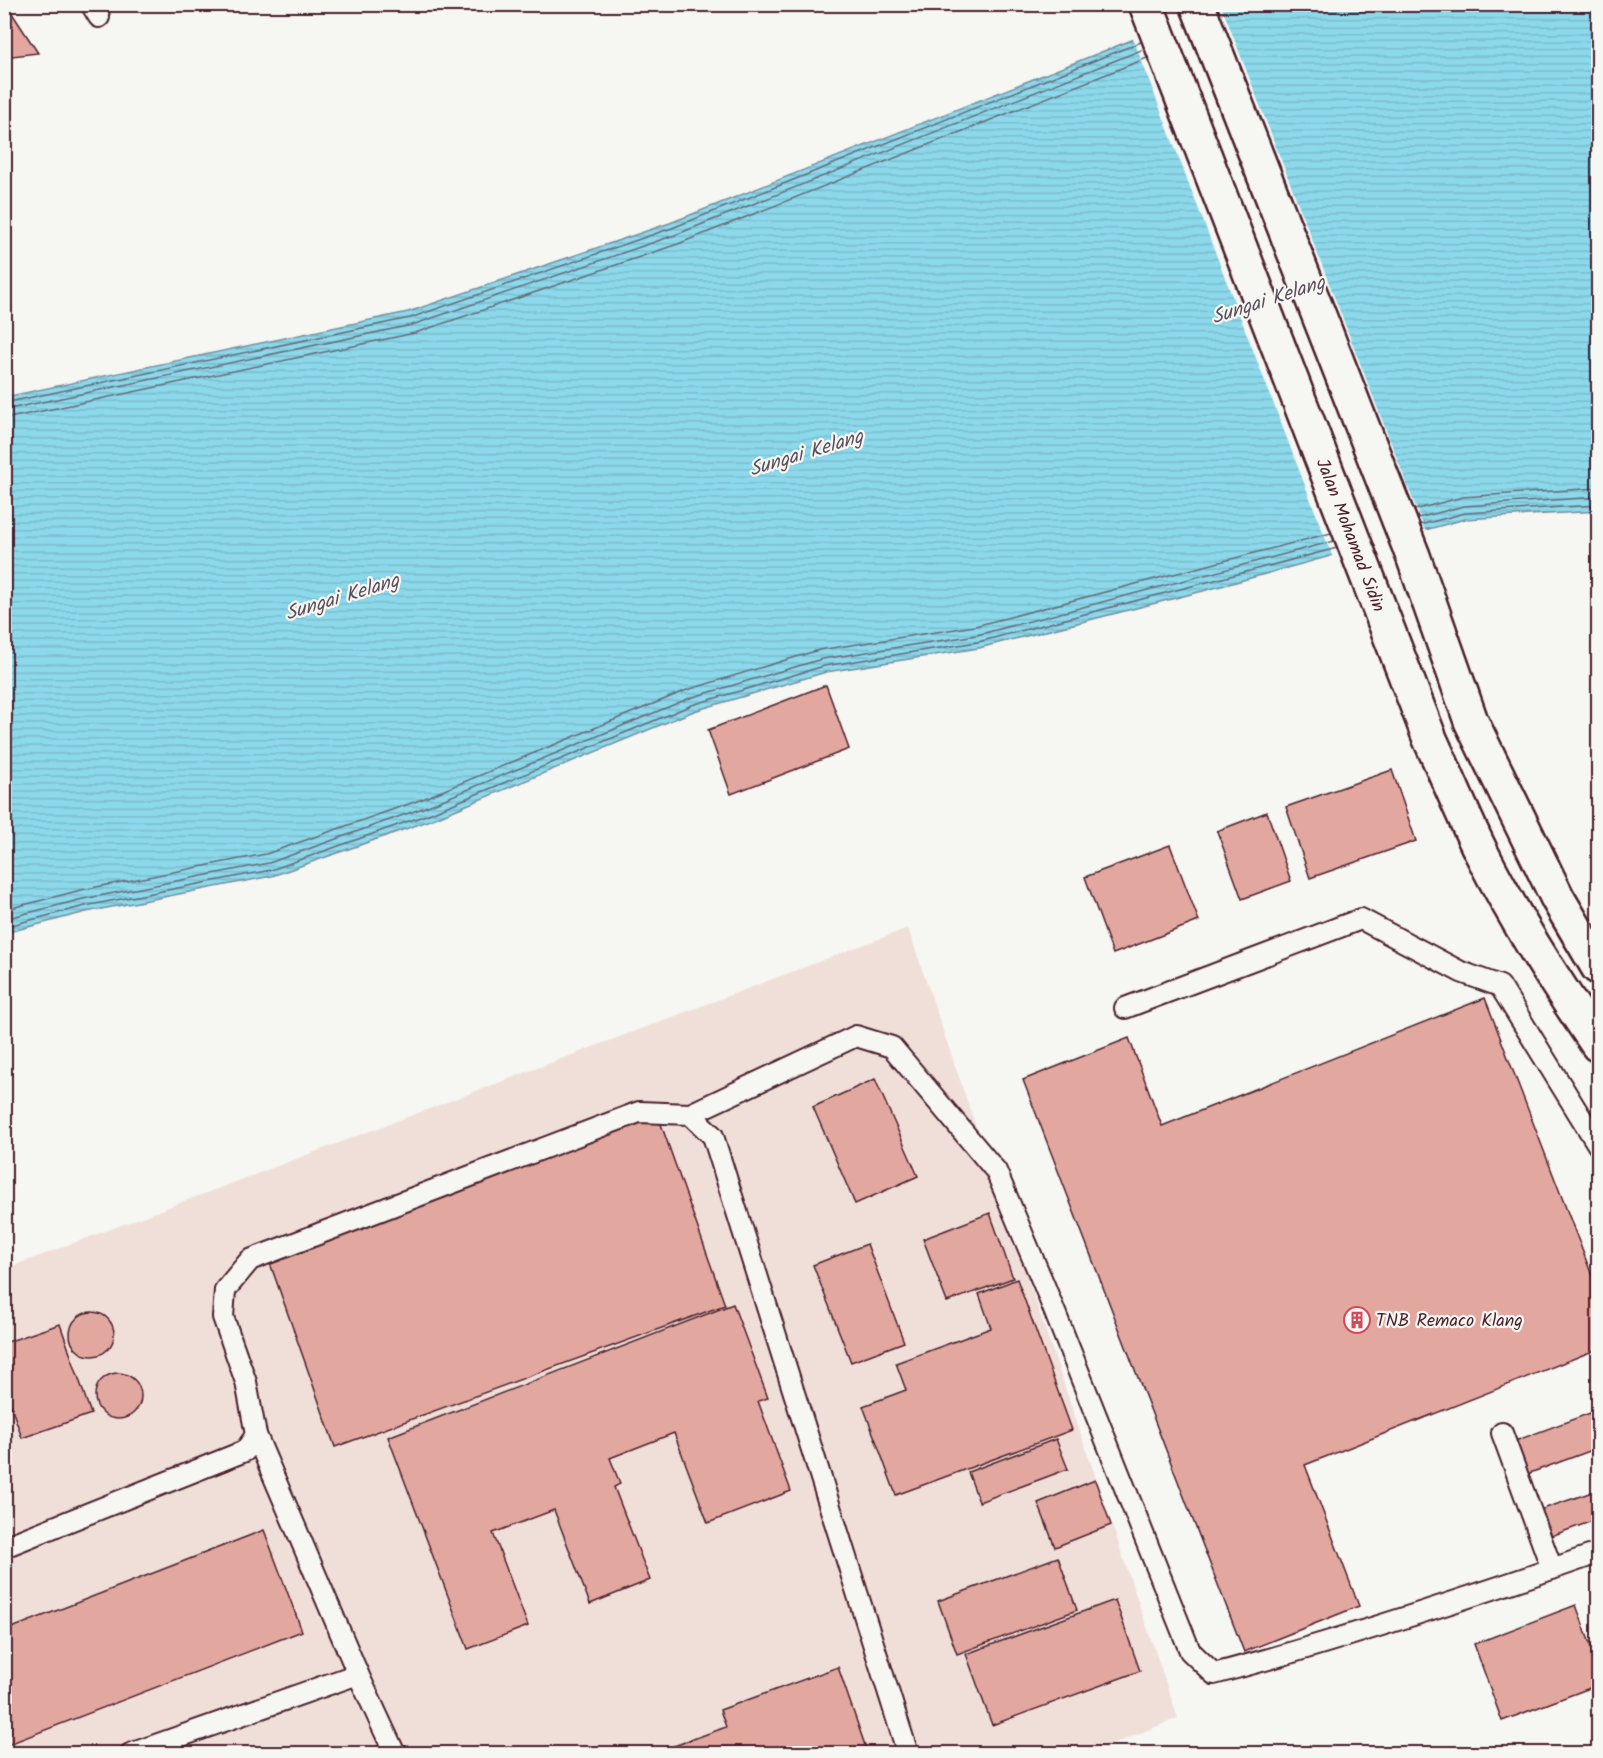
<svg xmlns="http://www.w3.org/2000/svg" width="1603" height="1758" font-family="Kalam,sans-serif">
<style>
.built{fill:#f0dfd9}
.water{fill:url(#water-rules);stroke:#728f9f;stroke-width:1.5}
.pier{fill:#f6f6f2}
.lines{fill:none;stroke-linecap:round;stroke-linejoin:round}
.shore{stroke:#646978;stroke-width:1.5}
.building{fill:#e2a8a0;stroke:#4a1f2b;stroke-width:1.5}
.service-casing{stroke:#4a1f2b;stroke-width:24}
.secondary-casing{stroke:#4a1f2b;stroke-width:38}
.service{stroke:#f6f6f2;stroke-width:20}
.secondary{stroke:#f6f6f2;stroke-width:33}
.labels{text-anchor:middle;stroke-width:4.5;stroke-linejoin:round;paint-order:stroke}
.street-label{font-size:18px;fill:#4a1f2b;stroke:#f6f6f2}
.poi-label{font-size:18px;fill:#4a1f2b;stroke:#f6f6f2;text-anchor:start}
.water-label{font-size:20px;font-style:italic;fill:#5a4e5b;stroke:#f6f6f2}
</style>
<defs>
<pattern id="water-rules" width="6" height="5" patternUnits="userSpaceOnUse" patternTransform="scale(1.5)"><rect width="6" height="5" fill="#8cd9ec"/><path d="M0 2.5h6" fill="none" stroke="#7abacb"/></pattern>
</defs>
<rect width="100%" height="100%" fill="#f6f6f2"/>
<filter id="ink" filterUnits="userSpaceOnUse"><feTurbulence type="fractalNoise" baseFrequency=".0167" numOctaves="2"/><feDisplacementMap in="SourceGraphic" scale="12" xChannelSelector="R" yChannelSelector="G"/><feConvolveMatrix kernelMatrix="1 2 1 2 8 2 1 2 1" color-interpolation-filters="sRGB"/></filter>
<g filter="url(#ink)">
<polygon class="built" points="908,928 1178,1718 1089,1754 5,1754 5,1269"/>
<polygon class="water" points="1220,5 1598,5 1598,511 1465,519 1203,591 979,648 826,672 694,711 428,821 272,876 86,912 5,933 5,397 408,312 670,223"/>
<polygon class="pier" points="1212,4 1221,5 1426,533 1333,558 1132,36"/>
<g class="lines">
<g class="shore">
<polyline points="4,403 410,318 672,228 1141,42"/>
<polyline points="4,410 412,325 675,235 1144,49"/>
<polyline points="4,419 415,333 678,244 1147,58"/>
<polyline points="1414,510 1463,497 1598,488"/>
<polyline points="1418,518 1464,506 1598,497"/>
<polyline points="1420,525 1465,513 1598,505"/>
<polyline points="4,910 81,890 266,854 420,800 687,690 819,650 975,626 1331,533"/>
<polyline points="4,919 83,899 269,863 423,808 690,698 822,659 977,635 1334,541"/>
<polyline points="4,927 85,906 271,870 426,815 692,705 824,666 978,642 1337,548"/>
</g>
</g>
<g class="building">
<polygon points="4,4 6,4 38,53 4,57"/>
<polygon points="826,685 849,749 731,794 708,730"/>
<polygon points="1392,770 1416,841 1310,878 1286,807"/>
<polygon points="1267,812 1291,881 1242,899 1217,831"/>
<polygon points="1170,845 1199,921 1113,954 1085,877"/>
<polygon points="1485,998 1598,1291 1598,1349 1305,1465 1359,1606 1244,1652 1023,1080 1129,1038 1162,1126"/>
<polygon points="875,1079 918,1176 855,1204 813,1107"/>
<polygon points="656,1110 725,1305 335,1447 266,1252"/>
<polygon points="990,1213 1013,1278 947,1302 923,1239"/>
<polygon points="867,1244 904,1342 851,1362 813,1265"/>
<polygon points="1017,1279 1072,1430 896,1495 863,1406 906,1390 896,1363 991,1328 979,1294"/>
<polygon points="733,1304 768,1398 758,1401 791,1491 708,1523 674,1433 610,1458 620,1484 614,1487 650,1580 590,1604 554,1510 493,1533 528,1626 468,1649 388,1437"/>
<circle cx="92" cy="1334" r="22"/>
<polygon points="60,1324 91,1414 22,1438 4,1386 4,1343"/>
<circle cx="118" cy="1396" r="23"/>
<polygon points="1598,1410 1598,1448 1519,1477 1507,1444"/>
<polygon points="1056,1439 1068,1469 979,1502 968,1472"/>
<polygon points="1095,1480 1111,1525 1055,1547 1038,1503"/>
<polygon points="1598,1490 1598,1519 1543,1539 1534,1512"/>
<polygon points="264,1530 302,1631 4,1746 4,1631"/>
<polygon points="1058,1557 1077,1610 957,1654 938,1601"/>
<polygon points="1115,1600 1140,1671 992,1725 966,1654"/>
<polygon points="1576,1605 1598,1666 1598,1685 1502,1721 1474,1644"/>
<polygon points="838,1667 868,1754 652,1754 726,1727 720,1710"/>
</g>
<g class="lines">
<defs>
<g id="service">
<polyline points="91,4 99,17"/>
<polyline points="1125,1008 1361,919 1461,972 1500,986 1598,1145"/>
<path d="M 690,1114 L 856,1036 L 892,1047 L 996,1171 L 1044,1285 L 1190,1651 L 1214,1674 C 1343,1640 1472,1597 1598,1553"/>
<polyline points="1502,1433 1552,1569"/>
<polyline points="256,1435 358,1674 395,1754"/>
<polyline points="4,1547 245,1451 256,1435 246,1382 223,1317 225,1290 250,1260 639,1112 690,1114 713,1136 908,1754"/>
<polyline points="130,1754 358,1674"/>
</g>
<g id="secondary">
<path d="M 1146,4 L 1430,739 C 1447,776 1463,815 1481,852 C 1515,920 1556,983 1598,1045"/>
<polyline points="1197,4 1413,556 1471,721 1558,899 1598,967"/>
</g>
</defs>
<use href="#service" class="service-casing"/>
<use href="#secondary" class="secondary-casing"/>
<use href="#service" class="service"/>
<use href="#secondary" class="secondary"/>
</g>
</g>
<defs>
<symbol id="building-ring" viewBox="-11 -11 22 22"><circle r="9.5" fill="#f6f6f2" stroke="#d1495b" stroke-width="1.5"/><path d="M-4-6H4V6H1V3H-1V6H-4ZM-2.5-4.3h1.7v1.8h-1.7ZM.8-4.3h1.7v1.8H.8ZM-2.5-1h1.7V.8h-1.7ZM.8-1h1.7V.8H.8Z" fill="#d1495b"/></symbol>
</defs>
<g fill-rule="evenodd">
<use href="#building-ring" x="1342" y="1305" width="30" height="30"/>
</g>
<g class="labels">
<g class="street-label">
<text transform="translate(1351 535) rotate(69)" y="6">Jalan Mohamad Sidin</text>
</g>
<g class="poi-label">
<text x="1376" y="1326">TNB Remaco Klang</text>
</g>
<g class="water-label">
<text transform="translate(1268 299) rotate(-18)" y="7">Sungai Kelang</text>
<text transform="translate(806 452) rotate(-17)" y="7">Sungai Kelang</text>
<text transform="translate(342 596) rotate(-17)" y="7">Sungai Kelang</text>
</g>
</g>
<rect width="1603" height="1758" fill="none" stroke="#f6f6f2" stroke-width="24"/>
<rect x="12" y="12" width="1579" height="1734" fill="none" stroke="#4a1f2b" stroke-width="2" filter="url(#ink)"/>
</svg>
